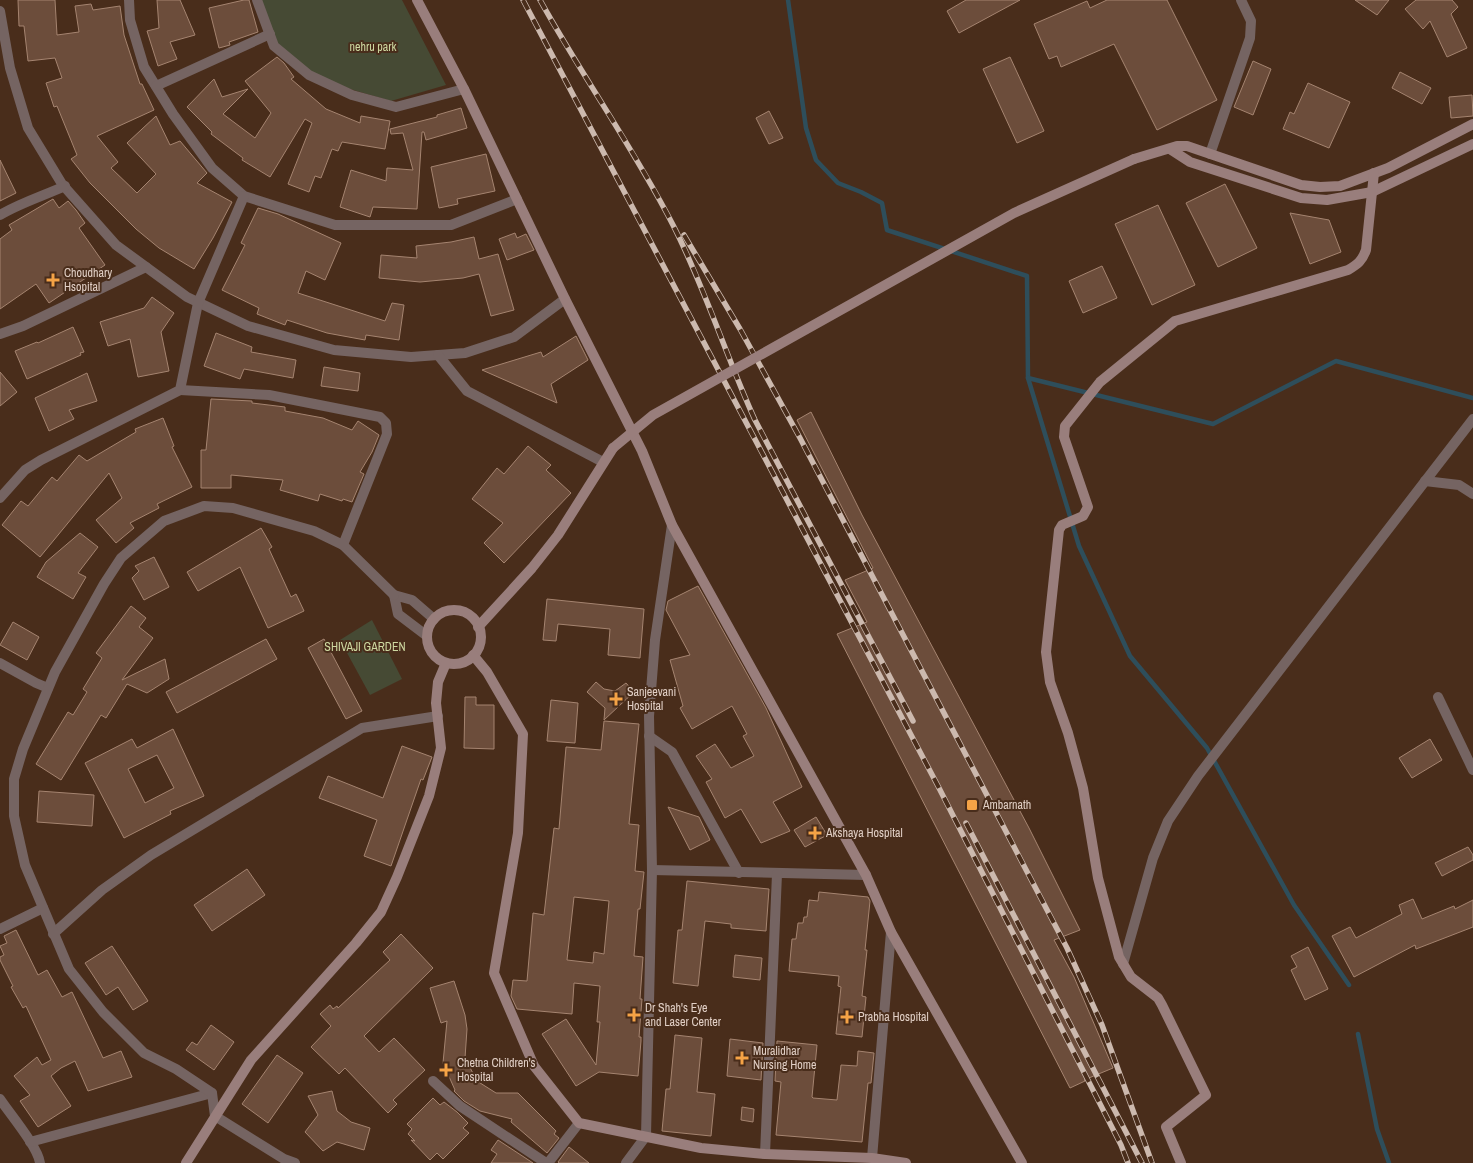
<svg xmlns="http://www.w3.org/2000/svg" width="1473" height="1163" font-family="'Archivo Narrow',sans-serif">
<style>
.green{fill:#464a34}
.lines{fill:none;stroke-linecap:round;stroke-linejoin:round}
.stream{stroke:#2e4e5b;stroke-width:4.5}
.building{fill:#6c4d3b;stroke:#a58470;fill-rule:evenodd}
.street{stroke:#756462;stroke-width:10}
.secondary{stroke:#997e7c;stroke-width:10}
.rail-casing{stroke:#ccb9ae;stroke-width:5.5}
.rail{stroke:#492d1b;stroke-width:4;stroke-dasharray:11;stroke-linecap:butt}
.secondary-bridge{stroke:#997e7c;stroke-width:10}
.poi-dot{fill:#f5a346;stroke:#492d1b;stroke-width:2}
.labels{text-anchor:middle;stroke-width:4;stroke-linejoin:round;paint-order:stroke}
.park-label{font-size:12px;fill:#ced8a1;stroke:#492d1b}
.poi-label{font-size:12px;fill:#e1cfc5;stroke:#492d1b;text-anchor:start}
</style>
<rect width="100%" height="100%" fill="#492d1b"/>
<g class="green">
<polygon points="261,0 402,0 446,85 391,101 350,89 309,71 277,43"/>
<polygon points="372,620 402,679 370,695 340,640"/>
</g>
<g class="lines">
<g class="stream">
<polyline points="788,0 806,128 816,160 838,183 861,192 882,203 887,230 1027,276 1028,378 1213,424 1336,361 1473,398"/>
<polyline points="1028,378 1079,546 1130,656 1207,748 1294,905 1349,985"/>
<polyline points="1358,1034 1377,1129 1389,1163"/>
</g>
</g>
<g class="building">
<polygon points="18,0 55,0 57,35 79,32 75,6 91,4 93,10 120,6 124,35 140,84 142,84 154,110 97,136 118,162 111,168 137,193 156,174 127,143 156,116 170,145 180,141 207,173 197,183 232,202 213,238 194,269 159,248 136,229 90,183 71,159 77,155 57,106 54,107 46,83 62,78 55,58 28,61 24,26 19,26"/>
<polygon points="157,0 180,0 195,35 170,42 177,59 158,66 147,31 159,28"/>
<polygon points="244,0 249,0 258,32 229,42 230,45 219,48 209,8"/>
<polygon points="966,0 1020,0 959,33 947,11"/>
<polygon points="1107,0 1167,0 1217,100 1157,130 1114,44 1061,67 1057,56 1049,59 1034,24 1087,1 1090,8"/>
<polygon points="1355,0 1389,0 1377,15"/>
<polygon points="1416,0 1452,0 1458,7 1451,14 1467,48 1447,57 1430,21 1423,29 1405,9"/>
<polygon points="277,57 284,63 294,77 291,79 326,109 360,123 361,116 390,121 385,149 342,142 338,151 332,149 321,178 315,176 309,192 288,184 312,123 305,119 270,177 242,160 243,158 211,134 212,132 187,107 214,79 222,97 248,89 223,114 255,138 271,113 245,81"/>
<polygon points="1010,57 1044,131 1017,143 983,69"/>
<polygon points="1253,61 1271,69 1253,115 1234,107"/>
<polygon points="1400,72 1431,88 1422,104 1392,88"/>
<polygon points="1308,83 1350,102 1329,148 1283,129 1290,112 1294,114"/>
<polygon points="1472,95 1473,116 1451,118 1449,97"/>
<polygon points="461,108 467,128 426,140 424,132 422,132 417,209 373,207 370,217 340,207 351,170 386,181 387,168 413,170 403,133 391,134 390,129 437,117 437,115"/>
<polygon points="769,111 783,138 769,144 756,118"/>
<polygon points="486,154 495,191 457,199 458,204 439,208 431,167"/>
<polygon points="0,160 16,193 0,201"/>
<polygon points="1225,184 1257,248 1218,267 1186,203"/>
<polygon points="53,199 59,208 68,201 76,210 85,223 79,228 105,265 49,303 36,284 0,309 0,239 12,230 9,225"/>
<polygon points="1158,205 1195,285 1152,305 1115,224"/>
<polygon points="258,208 278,214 341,243 325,280 306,271 298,293 385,321 392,303 404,305 399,340 366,335 365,340 327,333 287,320 285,325 257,314 259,308 222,290 245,245 241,243"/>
<polygon points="1290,213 1329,220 1341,252 1310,264"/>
<polygon points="515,233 517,238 526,234 534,250 507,260 499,239"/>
<polygon points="474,237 479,259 498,254 514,310 491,316 479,274 463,278 420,282 379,278 381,255 417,258 416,246 451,242"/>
<polygon points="1102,266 1117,298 1083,313 1069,281"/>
<polygon points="152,297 174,313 161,332 169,371 138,377 130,339 108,346 100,322 144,308"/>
<polygon points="73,327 84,352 80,353 81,355 27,379 15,351 37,342 38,343"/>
<polygon points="216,333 252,347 251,352 296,360 293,378 244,369 240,379 204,366"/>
<polygon points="576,336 588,360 551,384 557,403 482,370 541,352 543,357"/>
<polygon points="324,367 360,373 358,391 321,386"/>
<polygon points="0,372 17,392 0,406"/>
<polygon points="87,373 97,401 69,410 74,419 49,431 35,398"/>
<polygon points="211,399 252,401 252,403 285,407 285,411 323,418 352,430 358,421 379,435 372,452 360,472 364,474 352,502 343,499 342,501 320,494 318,501 280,490 283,480 231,475 231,488 201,488 201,450 206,450"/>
<polygon points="811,412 862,515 1029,828 1080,930 1054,940 1074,977 1113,1068 1084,1080 1085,1081 1070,1088 837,634 867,622 845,580 873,568 797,420"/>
<polygon points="163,418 174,446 172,447 192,487 157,504 159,508 130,523 134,528 116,543 96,520 122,498 109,473 40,557 2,525 21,501 28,506 52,477 57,481 79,455 87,461 136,432 135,429"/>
<polygon points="528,446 551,465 546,470 571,493 504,563 484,543 503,523 472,499 497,468 504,474"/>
<polygon points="261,528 272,547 269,549 291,597 296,594 304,611 268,628 240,567 198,591 187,572"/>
<polygon points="80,533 98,547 78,573 86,577 73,599 37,577 46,562"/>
<polygon points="154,557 169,587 144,600 132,578 139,571 135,566"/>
<polygon points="698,586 766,708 802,787 773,802 790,831 761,843 741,809 725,818 706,782 712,779 696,756 715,744 731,768 754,756 743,736 747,734 732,706 692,729 680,708 683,706 670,660 690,655 666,610 668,601"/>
<polygon points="547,599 644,609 640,658 608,655 610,629 558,624 556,641 543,640"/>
<polygon points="131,606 146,618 139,627 153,638 122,680 165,659 169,679 147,693 127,684 106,718 101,715 61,780 36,764 68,712 73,715 87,692 83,689 102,658 96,653"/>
<polygon points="13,622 39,637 27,660 0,645"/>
<polygon points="266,639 277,659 177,713 166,692"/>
<polygon points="324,639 362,711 346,719 308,648"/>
<polygon points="596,682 604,689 615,691 626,683 634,692 604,720 605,708 587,692"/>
<polygon points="465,697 476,697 476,705 494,705 494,749 464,748"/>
<polygon points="551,700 578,703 575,743 547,741"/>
<path d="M 604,721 L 639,724 L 629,824 L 639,825 L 635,871 L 644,872 L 640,909 L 638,909 L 634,956 L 643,957 L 640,999 L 642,999 L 639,1037 L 641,1037 L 641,1041 L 638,1076 L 599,1072 L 576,1086 L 542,1034 L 566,1019 L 596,1065 L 600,1022 L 597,1022 L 600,986 L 574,983 L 572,1014 L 517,1009 L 511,996 L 513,980 L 527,981 L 533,913 L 544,915 L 554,828 L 559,829 L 566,747 L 601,750 ZM 574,897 L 609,901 L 604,954 L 594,952 L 593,963 L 567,960 Z"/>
<path d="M 173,729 L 204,796 L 170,811 L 171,814 L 124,838 L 85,763 L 132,739 L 137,748 ZM 157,755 L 174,788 L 145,803 L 128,769 Z"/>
<polygon points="1430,739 1442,760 1412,778 1399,758"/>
<polygon points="402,746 432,757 423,780 421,779 391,866 364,856 377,820 319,798 328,776 383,798"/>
<polygon points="39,791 94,795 92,826 37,822"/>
<polygon points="668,807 699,817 710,840 690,850"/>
<polygon points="816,817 827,835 805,847 794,830"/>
<polygon points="1468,847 1473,855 1473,860 1442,876 1435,863"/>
<polygon points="247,869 265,895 212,931 194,905"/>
<polygon points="687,881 769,889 766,931 731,928 731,924 705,921 698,986 673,983 678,930 682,930"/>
<polygon points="819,892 868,897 870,901 865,950 867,950 862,996 866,997 862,1037 836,1034 841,987 838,986 839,976 789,971 792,939 796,939 798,923 803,923 804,917 807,917 809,900 818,901"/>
<polygon points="1413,899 1422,919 1454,906 1455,909 1473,900 1473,927 1416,949 1415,945 1354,977 1332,936 1350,927 1356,938 1402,914 1399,905"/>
<polygon points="16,930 38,975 47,970 62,997 72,992 103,1058 121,1051 132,1077 88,1091 75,1061 61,1068 51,1076 71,1106 38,1127 20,1101 30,1095 14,1076 37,1057 42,1065 51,1060 26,1006 23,1008 11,987 13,986 0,960 0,957 4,955 0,946 7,943 4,936"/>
<polygon points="401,934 433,968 364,1036 379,1052 394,1038 425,1070 393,1100 397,1104 388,1113 345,1068 339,1074 311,1047 331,1026 320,1014 330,1005 333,1009 337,1006 338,1008 390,960 383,952"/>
<polygon points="112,946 148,1001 133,1010 118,987 106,995 85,963"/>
<polygon points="1308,947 1328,989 1305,1000 1291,970 1297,967 1291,956"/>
<polygon points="735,955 762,958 760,980 733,977"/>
<polygon points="454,981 465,1015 467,1029 465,1058 477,1081 496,1093 518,1093 556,1131 554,1134 559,1138 547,1153 511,1122 512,1119 480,1111 464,1101 454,1091 455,1090 443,1063 447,1021 441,1023 430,988"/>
<polygon points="211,1025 234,1042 214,1070 186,1050 192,1042 197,1045"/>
<polygon points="675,1035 702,1038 697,1092 715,1094 711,1136 662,1131 666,1089 670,1089"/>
<polygon points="730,1039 763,1043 761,1080 727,1076"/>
<polygon points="777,1041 817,1045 812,1097 813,1098 837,1100 841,1065 857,1066 858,1051 874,1053 871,1083 868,1083 862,1142 776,1135 781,1082 775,1081"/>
<polygon points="277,1055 303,1073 268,1123 242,1104"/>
<polygon points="332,1091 337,1111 351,1122 370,1128 364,1150 337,1142 323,1151 305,1132 318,1115 308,1096"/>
<polygon points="433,1098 440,1105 444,1102 457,1112 468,1123 463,1128 469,1133 443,1159 437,1153 430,1160 411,1140 415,1141 408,1134 412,1129 407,1124"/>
<polygon points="742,1107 754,1109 753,1122 741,1120"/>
<polygon points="498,1140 530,1161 533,1163 491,1163 497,1154 491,1150"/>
<polygon points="569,1147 589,1163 559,1163 558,1162"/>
</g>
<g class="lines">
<g class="street">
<polyline points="129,0 130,20 144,67 173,114 212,168 244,196 335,225 451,225 517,199"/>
<polyline points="257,0 274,46 309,75 352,95 396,107 464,89"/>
<polyline points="0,11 10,68 28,128 62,184 116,245 187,297 248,326 334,350 411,357 465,353 514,337 565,299"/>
<polyline points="156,86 270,34"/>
<polyline points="1210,154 1250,38 1251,21 1241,0"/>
<path d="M 0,215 C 20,203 43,196 65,186"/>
<polyline points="0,334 23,326 146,267"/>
<polyline points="438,355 467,391 603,462"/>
<polyline points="180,390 269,395 380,417 386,423 387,434 343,545"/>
<polyline points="1425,481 1459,485 1473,494"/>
<polyline points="0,498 25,470 41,460 180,390 198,303 244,196"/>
<polyline points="427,636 398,614 394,595 412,600 434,619"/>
<polyline points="0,663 36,683 48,688"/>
<polyline points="1438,697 1473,770"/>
<polyline points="649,736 672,752 739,873"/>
<polyline points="652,870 866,875"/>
<polyline points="0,929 43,908"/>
<polyline points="53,934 102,890 151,855 362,728 438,716"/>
<polyline points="1123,964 1153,858 1168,821 1198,776 1473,419"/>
<polyline points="433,1081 460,1106 546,1163"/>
<path d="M 0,1099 C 10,1114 38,1147 40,1163"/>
<polyline points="30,1142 212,1093"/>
<polyline points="765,1154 777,874"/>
<polyline points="872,1158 891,932"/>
<polyline points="295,1163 284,1159 215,1116 212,1093 176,1069 144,1053 103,1012 69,969 25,865 14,816 14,779 23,749 55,672 104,584 121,558 164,521 204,506 233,508 314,531 343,545 394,595"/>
<polyline points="548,1163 579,1123"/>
<polyline points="626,1163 646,1136 652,870 649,716 655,640 672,525"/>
</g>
<g class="secondary">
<polyline points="417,0 464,89 565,299 642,451 672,525 866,875 891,932 1022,1163"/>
<polyline points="1170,149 1190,162 1301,198 1327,200 1372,192 1473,144"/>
<polyline points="1134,159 1177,146 1187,146 1301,185 1320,187 1340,186 1388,168 1473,124"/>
<circle cx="454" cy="637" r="27"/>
<polyline points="478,627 532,568 558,535 613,448"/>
<polyline points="473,655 487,672 523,734 518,833 494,973 534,1066 579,1123 701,1148 765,1154 872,1158 906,1163"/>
<polyline points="186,1163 251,1060 356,943 381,912 397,877 429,796 441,748 436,703 438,682 446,663"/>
<path d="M 1181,1163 L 1166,1127 L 1206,1095 L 1162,1005 L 1158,998 L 1131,977 L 1119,957 L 1098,878 L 1083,788 L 1068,733 L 1050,682 L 1046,652 L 1059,530 L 1062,525 L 1083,516 L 1088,507 L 1064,437 L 1065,426 L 1100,382 L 1175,321 L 1348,270 C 1358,264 1362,261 1366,250 L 1374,173"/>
</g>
<defs>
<g id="rail">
<polyline points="523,0 938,786 1121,1145 1128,1163"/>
<path d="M 540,0 C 582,76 633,147 673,225 C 705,288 726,356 755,420 L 913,721"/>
<polyline points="684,235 740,329 800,438 1067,948 1102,1025 1152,1163"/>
<polyline points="966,823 1142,1163"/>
</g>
</defs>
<use href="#rail" class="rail-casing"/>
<use href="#rail" class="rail"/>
<polyline class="secondary-bridge" points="613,448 653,415 1014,213 1134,159"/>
</g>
<g class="poi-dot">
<path d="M50.5 272.5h5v5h5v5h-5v5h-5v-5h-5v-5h5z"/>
<path d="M613.5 691.5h5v5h5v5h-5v5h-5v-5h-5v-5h5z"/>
<rect x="966" y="799" width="12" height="12" rx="2.5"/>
<path d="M812.5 825.5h5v5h5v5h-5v5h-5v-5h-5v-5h5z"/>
<path d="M631.5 1007.5h5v5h5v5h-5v5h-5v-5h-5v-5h5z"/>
<path d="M844.5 1009.5h5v5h5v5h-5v5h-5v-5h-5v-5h5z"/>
<path d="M739.5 1050.5h5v5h5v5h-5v5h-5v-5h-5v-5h5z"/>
<path d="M443.5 1062.5h5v5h5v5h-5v5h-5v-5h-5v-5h5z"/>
</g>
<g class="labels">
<g class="park-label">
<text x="373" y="51">nehru park</text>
<text x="365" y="651">SHIVAJI GARDEN</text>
</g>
<g class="poi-label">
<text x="64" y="277">Choudhary<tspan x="64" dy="14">Hsopital</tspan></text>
<text x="627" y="696">Sanjeevani<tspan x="627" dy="14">Hospital</tspan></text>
<text x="983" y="809">Ambarnath</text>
<text x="826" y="837">Akshaya Hospital</text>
<text x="645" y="1012">Dr Shah's Eye<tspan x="645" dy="14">and Laser Center</tspan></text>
<text x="858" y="1021">Prabha Hospital</text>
<text x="753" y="1055">Muralidhar<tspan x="753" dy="14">Nursing Home</tspan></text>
<text x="457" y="1067">Chetna Children's<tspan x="457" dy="14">Hospital</tspan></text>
</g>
</g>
</svg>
